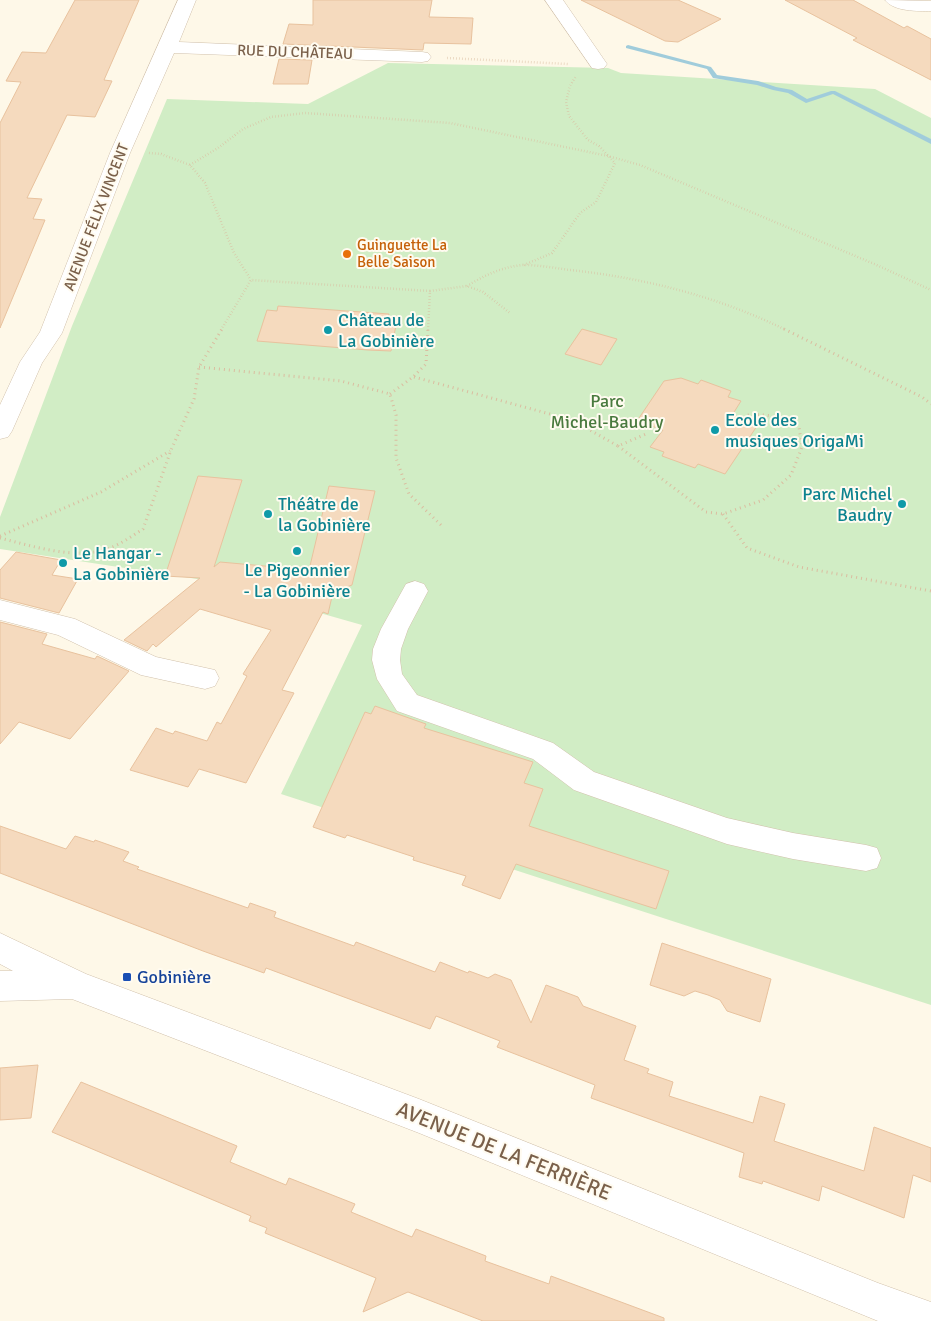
<svg xmlns="http://www.w3.org/2000/svg" width="931" height="1321" font-family="Signika,sans-serif">
<style>
.green{fill:#d1edc5}
.lines{fill:none;stroke-linecap:round;stroke-linejoin:round}
.stream{fill:#a0ccdb;fill-rule:evenodd}
.building{fill:#f5dabe;stroke:#e8c29e}
.minor-casing{stroke:#d1c1ac;stroke-width:1}
.path-far1{stroke:#dabda0;stroke-width:2.5;stroke-dasharray:0.5 2.5;stroke-linecap:butt}
.path{stroke:#dabda0;stroke-width:3;stroke-dasharray:1 4;stroke-linecap:butt}
.minor{fill:#fff;fill-rule:evenodd}
.food-dot{fill:#e8710a;stroke:#fffbf0;stroke-width:2}
.culture-dot{fill:#0f9aa8;stroke:#fffbf0;stroke-width:2}
.transit-dot{fill:#1a4fb4;stroke:#fffbf0;stroke-width:2}
.labels{text-anchor:middle;stroke-width:4;stroke-linejoin:round;paint-order:stroke}
.far-street-label{font-size:15px;fill:#7a604a;stroke:#fffbf0}
.far-food-label{font-size:15px;fill:#c56008;stroke:#fffbf0;text-anchor:start}
.culture-label{font-size:18px;fill:#0d838f;stroke:#fffbf0;text-anchor:start}
.park-label{font-size:18px;fill:#497a3e;stroke:#fffbf0}
.transit-label{font-size:18px;fill:#164399;stroke:#fffbf0;text-anchor:start}
.near-street-label{font-size:21px;fill:#7a604a;stroke:#fffbf0}
</style>
<rect width="100%" height="100%" fill="#fef8e8"/>
<polygon class="green" points="388,63 608,68 621,73 875,89 931,118 931,1005 281,794 362,625 204,580 0,549 0,517 72,326 167,99 308,104"/>
<g class="lines">
<polygon class="stream" points="628,45 711,67 717,75 758,81 776,87 792,90 807,99 831,91 835,91 931,139 931,144 833,94 806,103 788,93 773,90 757,85 713,78 707,69 626,48 626,46"/>
</g>
<g class="building">
<polygon points="75,0 139,0 104,80 112,81 95,117 67,115 27,198 42,199 33,219 45,220 0,328 0,123 21,82 6,81 22,52 46,53"/>
<polygon points="313,0 432,0 429,17 473,18 471,44 424,43 423,50 283,44 289,24 313,25"/>
<polygon points="581,0 678,0 721,19 678,42 665,41"/>
<polygon points="785,0 853,0 904,28 907,26 931,39 931,80 853,40 857,38"/>
<polygon points="279,59 312,60 308,84 273,84"/>
<polygon points="278,306 389,314 388,319 397,320 391,351 368,350 257,341 267,310 277,311"/>
<polygon points="582,329 617,339 601,365 565,354"/>
<polygon points="681,378 698,384 701,380 731,391 728,397 741,401 731,417 757,426 725,474 698,464 695,468 662,456 664,452 650,447 663,430 637,421 664,381"/>
<polygon points="198,476 242,480 214,567 220,562 309,570 329,486 375,491 352,585 333,592 328,614 323,612 282,690 294,693 246,783 199,769 188,787 130,770 156,728 173,734 175,731 207,741 217,722 221,724 247,676 243,674 271,630 200,609 156,647 153,644 147,651 124,640 200,578 165,576"/>
<polygon points="16,552 61,560 52,575 78,579 59,613 0,598 0,570"/>
<polygon points="0,622 47,634 42,644 95,659 97,656 129,671 70,739 19,722 0,744"/>
<polygon points="375,706 426,724 424,728 533,762 524,783 543,789 529,826 669,871 656,909 516,864 500,899 462,885 466,876 413,860 414,857 347,835 345,838 313,827 365,712 371,714"/>
<polygon points="0,826 66,849 75,836 94,842 95,840 129,852 123,861 139,867 137,869 248,908 250,903 276,912 274,917 354,946 356,942 435,972 440,962 468,973 469,971 488,978 495,974 511,980 531,1023 546,985 578,997 583,1006 636,1026 624,1060 649,1069 647,1073 673,1082 669,1096 753,1123 760,1096 785,1104 774,1141 864,1171 874,1127 931,1148 931,1182 913,1175 904,1218 822,1186 819,1201 763,1181 762,1184 739,1177 744,1153 591,1098 595,1085 497,1047 500,1041 436,1016 430,1029 266,968 264,973 203,951 0,873"/>
<polygon points="662,943 771,979 760,1022 727,1011 720,1000 708,995 695,991 684,996 650,985"/>
<polygon points="38,1065 31,1118 0,1120 0,1068"/>
<polygon points="81,1082 237,1146 230,1162 286,1185 289,1178 355,1204 351,1212 412,1237 416,1229 486,1256 485,1261 549,1284 551,1276 664,1318 664,1321 483,1321 408,1292 363,1312 376,1278 265,1233 267,1228 249,1221 251,1216 52,1132"/>
</g>
<g class="lines">
<defs>
<g id="minor">
<polygon points="178,0 196,0 179,42 422,52 428,53 431,57 428,61 422,62 174,53 130,153 62,333 42,363 12,431 8,437 0,439 0,405 20,362 40,332 110,153"/>
<polygon points="545,0 563,0 607,64 604,68 598,69 592,68"/>
<path d="M 885,0 L 931,1 L 931,11 C 918,11 894,12 885,0 Z"/>
<polygon points="415,581 424,584 428,591 408,629 401,649 400,660 402,674 417,695 553,743 594,772 727,818 793,833 866,845 877,848 881,858 877,868 866,871 793,859 727,844 574,790 533,759 397,711 377,679 372,660 373,649 381,629 406,584"/>
<polygon points="0,600 75,619 156,657 215,670 219,678 215,686 205,689 141,675 58,635 0,620"/>
<polygon points="0,933 86,974 419,1099 878,1283 931,1302 931,1321 878,1321 419,1133 72,999 0,1001 0,971 13,971 0,964"/>
</g>
</defs>
<use href="#minor" class="minor-casing"/>
<g class="path-far1">
<polyline points="447,58 568,64"/>
<polyline points="149,153 161,154 190,165 205,183 234,253 251,280"/>
<polyline points="190,165 218,148 243,129 271,117 305,113 450,123 608,156 640,165 879,266 931,290"/>
<polyline points="524,265 552,253 580,213 596,202 615,163 599,146 588,140 569,116 566,102 570,86 576,76"/>
<path d="M 467,286 C 483,276 504,266 524,265 C 539,265 555,268 570,270 C 645,278 719,297 786,330"/>
<polyline points="430,291 467,286 483,292 510,313"/>
<polyline points="221,330 251,280 430,291 428,330"/>
</g>
<g class="path">
<polyline points="784,329 922,397 931,404"/>
<polyline points="199,367 341,381 390,394 396,415 396,458 409,494 443,527"/>
<polyline points="414,377 572,420 618,446 646,434"/>
<polyline points="390,394 413,377 426,364 428,329"/>
<path d="M 618,446 L 706,512 L 723,514 L 763,500 L 791,475 L 802,447 L 799,427 C 782,416 767,414 747,415"/>
<polyline points="723,514 747,548 799,567 931,591"/>
<polyline points="0,536 101,492 170,451"/>
<path d="M 0,538 C 33,546 76,561 110,548 C 121,544 132,536 143,529 L 171,450 L 194,399 L 199,367 L 222,329"/>
</g>
<use href="#minor" class="minor"/>
</g>
<circle class="food-dot" cx="347" cy="254" r="5"/>
<g class="culture-dot">
<circle cx="328" cy="330" r="5"/>
<circle cx="715" cy="430" r="5"/>
<circle cx="902" cy="504" r="5"/>
<circle cx="268" cy="514" r="5"/>
<circle cx="297" cy="551" r="5"/>
<circle cx="63" cy="563" r="5"/>
</g>
<rect class="transit-dot" x="122" y="972" width="10" height="10" rx="2.5"/>
<g class="labels">
<g class="far-street-label">
<text transform="translate(295 52) rotate(2)" y="5">RUE DU CHÂTEAU</text>
<text transform="translate(96 217) rotate(-69)" y="5">AVENUE FÉLIX VINCENT</text>
</g>
<g class="far-food-label">
<text x="357" y="250">Guinguette La<tspan x="357" dy="17">Belle Saison</tspan></text>
</g>
<g class="culture-label">
<text x="338" y="326">Château de<tspan x="338" dy="21">La Gobinière</tspan></text>
<text x="725" y="426">Ecole des<tspan x="725" dy="21">musiques OrigaMi</tspan></text>
<text x="892" y="500" text-anchor="end">Parc Michel<tspan x="892" dy="21">Baudry</tspan></text>
<text x="278" y="510">Théâtre de<tspan x="278" dy="21">la Gobinière</tspan></text>
<text x="73" y="559">Le Hangar -<tspan x="73" dy="21">La Gobinière</tspan></text>
<text x="297" y="576" text-anchor="middle">Le Pigeonnier<tspan x="297" dy="21">- La Gobinière</tspan></text>
</g>
<g class="park-label">
<text x="607" y="407">Parc<tspan x="607" dy="21">Michel-Baudry</tspan></text>
</g>
<g class="transit-label">
<text x="137" y="983">Gobinière</text>
</g>
<g class="near-street-label">
<text transform="translate(504 1151) rotate(22)" y="7">AVENUE DE LA FERRIÈRE</text>
</g>
</g>
</svg>
